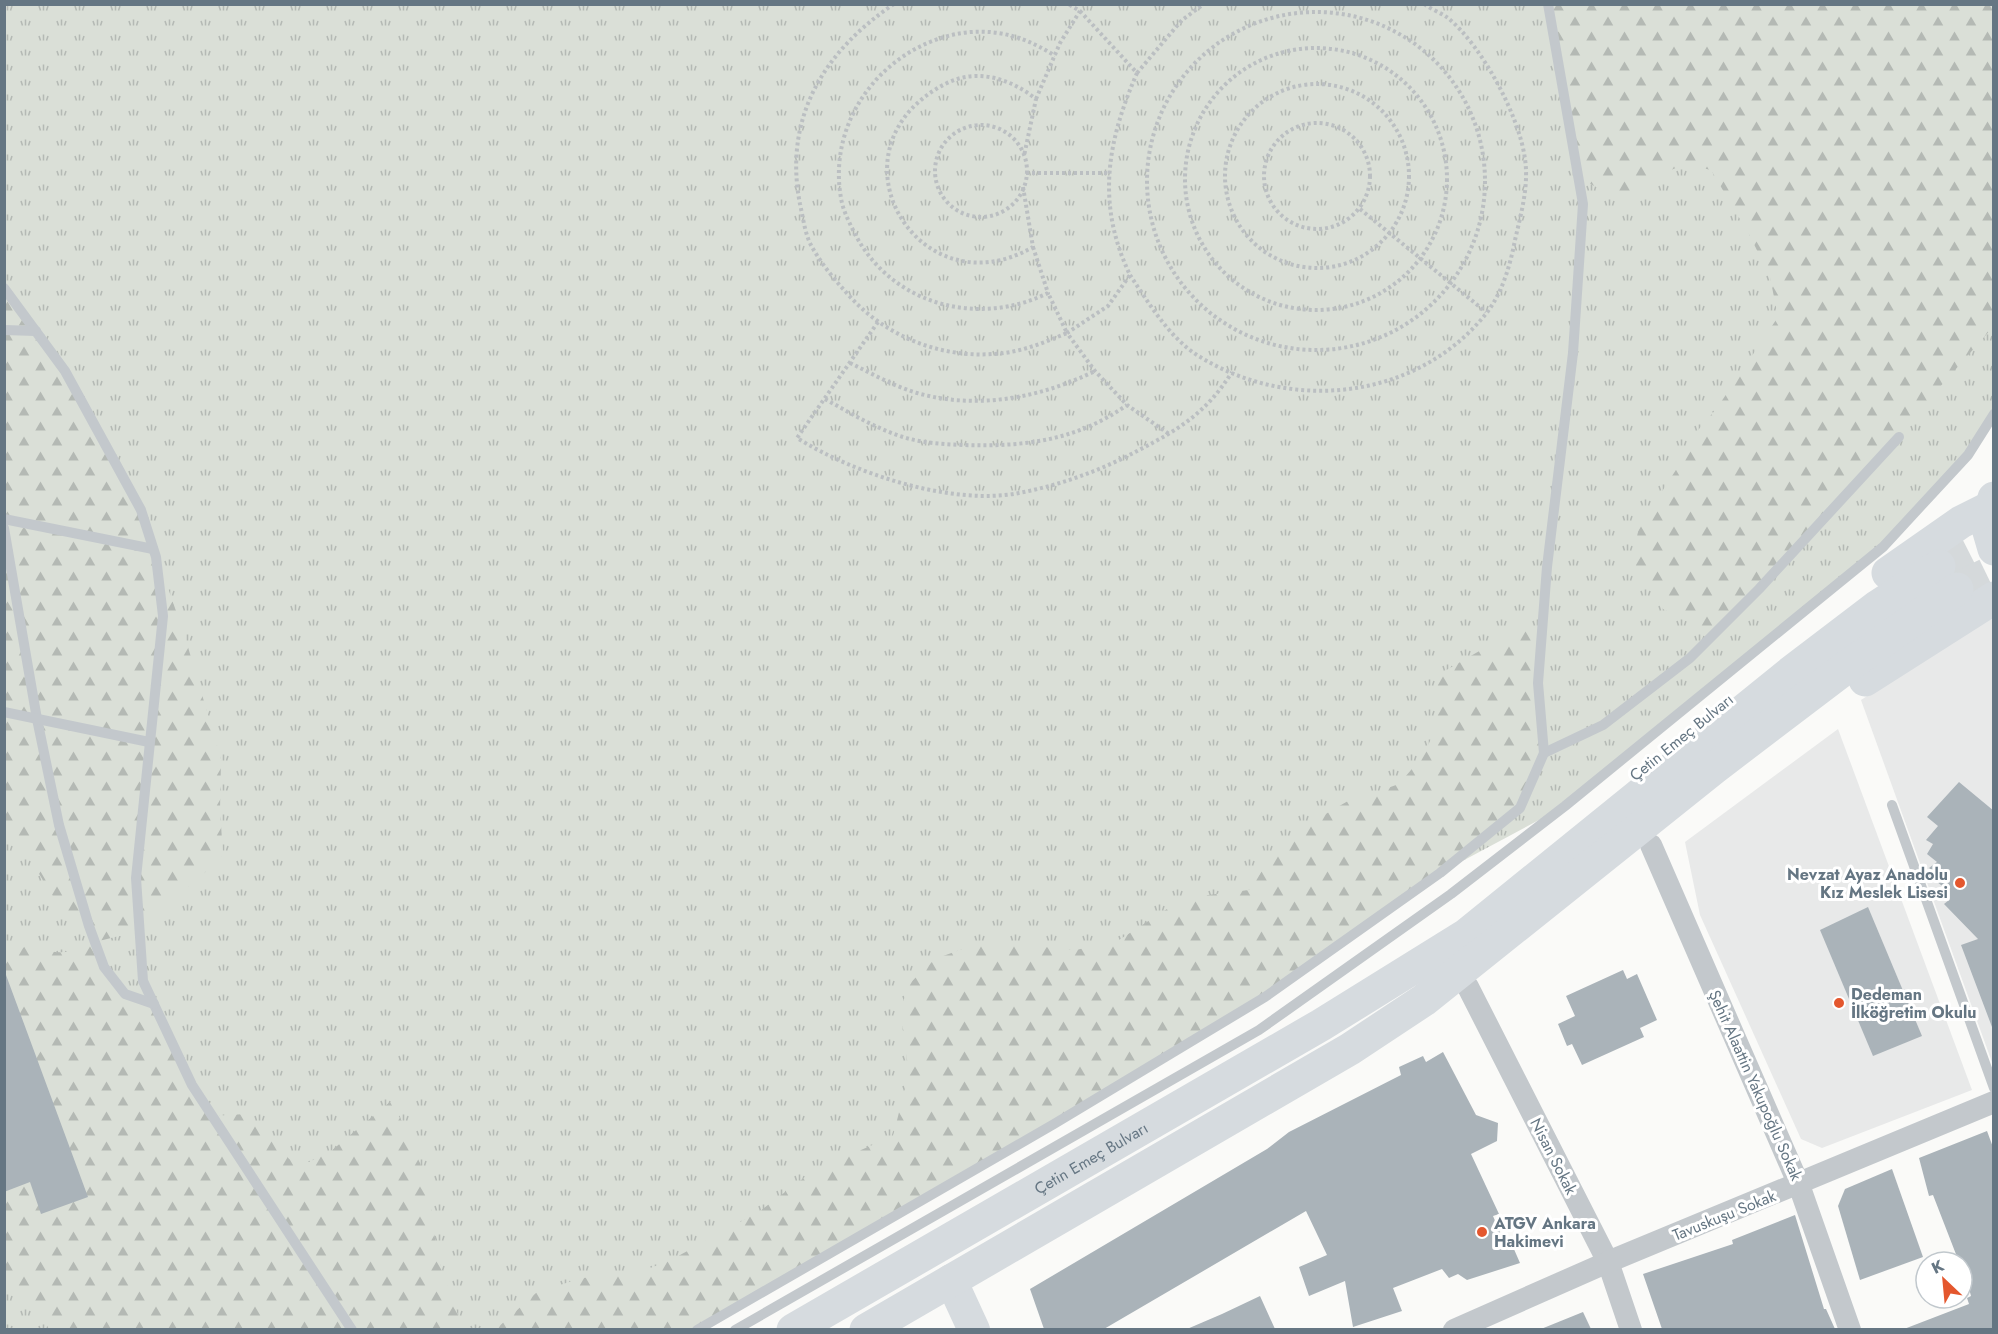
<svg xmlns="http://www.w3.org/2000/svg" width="1998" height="1334" font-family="Jost,sans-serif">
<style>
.built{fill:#e8e9e9}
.grass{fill:url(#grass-tufts)}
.forest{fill:url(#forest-firs)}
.building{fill:#aab3b9}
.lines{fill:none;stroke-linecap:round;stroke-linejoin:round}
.primary-tunnel{stroke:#d5d9db;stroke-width:33;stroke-dasharray:33 16;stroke-linecap:butt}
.path{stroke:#bbbfc2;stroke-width:4;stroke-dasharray:3 3;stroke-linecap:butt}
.lane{stroke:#c3c8cc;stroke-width:10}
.street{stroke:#c3c8cc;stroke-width:22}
.secondary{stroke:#d6dbdf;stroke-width:32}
.primary{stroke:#d6dbdf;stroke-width:33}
.poi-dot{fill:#e4572e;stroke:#fff;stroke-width:2}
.labels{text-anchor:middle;stroke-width:6;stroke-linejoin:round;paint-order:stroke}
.street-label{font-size:16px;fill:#657683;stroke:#fff}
.poi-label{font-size:16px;font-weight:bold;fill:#657683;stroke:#fff;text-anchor:start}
</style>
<defs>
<pattern id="grass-tufts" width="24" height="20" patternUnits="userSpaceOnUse" patternTransform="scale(1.5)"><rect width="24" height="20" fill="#dadfd7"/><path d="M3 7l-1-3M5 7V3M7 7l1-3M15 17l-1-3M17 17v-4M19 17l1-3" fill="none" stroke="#b4b9b4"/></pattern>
<pattern id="forest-firs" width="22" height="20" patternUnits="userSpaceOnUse" patternTransform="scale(1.5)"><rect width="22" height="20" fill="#dadfd7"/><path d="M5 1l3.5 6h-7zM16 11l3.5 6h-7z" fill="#b4b9b4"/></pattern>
</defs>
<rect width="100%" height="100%" fill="#fafaf8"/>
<g class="built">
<polygon points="1993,616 1993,1065 1861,700"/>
<polygon points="1838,729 1972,1090 1822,1148 1801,1139 1700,915 1685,842"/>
</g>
<polygon class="grass" points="5,5 1993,5 1994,414 1968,455 1883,547 1565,806 1440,873 697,1329 5,1330"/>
<g class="forest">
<polygon points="1548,5 1993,5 1993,327 1815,528 1713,635 1663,609 1632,560 1639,527 1685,456 1699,429 1717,408 1778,317 1770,277 1750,236 1711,170 1685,164 1657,176 1628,194 1607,193 1578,177"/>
<path d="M 4,288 L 65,371 L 141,510 L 185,637 L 221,759 L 220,810 L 223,855 L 194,883 L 168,901 L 139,931 L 95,942 L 125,994 L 154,1004 L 212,1116 L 246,1114 L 273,1136 L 289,1159 L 309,1162 L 331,1151 L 390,1102 L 403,1123 L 406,1136 L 420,1163 L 431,1197 L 432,1223 L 440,1264 L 463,1329 L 49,1329 C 40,1311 24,1292 5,1284 L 5,960 L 30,943 C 57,957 68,954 95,942 L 59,906 L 5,819 Z"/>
<polygon points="1530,629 1542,632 1544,753 1520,808 1265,997 697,1329 495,1330 536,1293 581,1278 632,1275 671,1260 760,1211 813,1171 893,1136 909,1073 900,1011 909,984 935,959 984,941 1076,950 1119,940 1184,898 1249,890 1273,854 1298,830 1360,794 1373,793 1399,784 1423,756 1437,726 1436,676 1488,646"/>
</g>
<g class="building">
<polygon points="1959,782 1994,811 1992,1027 1961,945 1978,939 1944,904 1949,900 1942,893 1945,888 1933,879 1936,873 1929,868 1937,862 1927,854 1933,844 1926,840 1938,826 1927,817"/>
<polygon points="1868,907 1922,1036 1873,1056 1820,930"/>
<polygon points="1623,970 1627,979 1637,974 1657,1020 1640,1028 1644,1037 1582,1065 1572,1044 1567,1046 1558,1024 1575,1016 1566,996"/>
<polygon points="6,975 88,1197 41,1214 30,1182 4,1192"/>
<polygon points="1443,1052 1476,1115 1498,1123 1497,1141 1471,1154 1499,1214 1493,1216 1504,1242 1510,1240 1520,1263 1467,1280 1458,1274 1449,1278 1442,1269 1393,1288 1402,1311 1353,1327 1345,1281 1309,1296 1299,1267 1327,1255 1306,1211 1104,1329 1044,1329 1030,1289 1267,1149 1289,1132 1401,1075 1399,1067 1423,1056 1426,1062"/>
<polygon points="1987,1131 1994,1150 1994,1329 1904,1329 1969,1304 1967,1298 1971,1296 1962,1262 1959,1262 1933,1195 1929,1196 1919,1158"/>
<polygon points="1892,1169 1923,1257 1860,1280 1838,1206 1845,1189"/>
<polygon points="1795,1215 1824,1309 1826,1309 1835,1329 1662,1329 1643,1274 1733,1244 1732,1240"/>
<polygon points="1260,1296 1275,1329 1187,1329 1222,1314"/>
<polygon points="1583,1312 1591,1329 1541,1329"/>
</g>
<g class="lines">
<g class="primary-tunnel">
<polyline points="1939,566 1994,538"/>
<polyline points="1957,589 1994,571"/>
</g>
<g class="path">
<path d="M 894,4 C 824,51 783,118 800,204 C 803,217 805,235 812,247 C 821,263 833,278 845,291 C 881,334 937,358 993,354 C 1019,353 1043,343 1067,333 L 1048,293"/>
<path d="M 1080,11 L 1137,73 C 1107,142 1096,204 1130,275 L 1108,306 L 1067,333 L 1095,371 L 1127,405 L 1169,434"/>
<circle cx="1316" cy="181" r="169"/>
<circle cx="1316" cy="179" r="131"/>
<polyline points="1137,73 1182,20 1204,4"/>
<circle cx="1317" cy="176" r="92"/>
<polyline points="1036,99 1060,43 1080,11 1068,4"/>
<circle cx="1317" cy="176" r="53"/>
<circle cx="981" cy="171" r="46"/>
<polyline points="1026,173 1110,173"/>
<path d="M 1023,187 L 1033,247 C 917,314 820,147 947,83 C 978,68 1011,79 1036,99 L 1024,156"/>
<polyline points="1360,209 1486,312"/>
<path d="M 1033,247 L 1048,293 C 979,327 894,306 856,236 C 850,224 843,211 841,198 C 829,131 869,67 930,42 C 974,24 1016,30 1055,56"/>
<path d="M 1130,275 C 1148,302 1169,337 1197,355 C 1288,413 1415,401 1485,315 C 1502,294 1510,266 1515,240 C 1521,214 1529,186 1525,159 C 1519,115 1482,46 1448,18 C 1441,13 1431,9 1424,4"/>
<path d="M 878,322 L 797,438 C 855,474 952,506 1019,493 C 1061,485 1102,470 1139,450 C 1180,429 1207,412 1232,372"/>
<path d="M 850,363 C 871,373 893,386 917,393 C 977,410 1040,398 1095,371"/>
<path d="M 825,399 C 850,413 875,428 903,437 C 922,443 942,444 962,445 C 1023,447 1076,441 1127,405"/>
</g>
<g class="lane">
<polyline points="4,288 65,371 141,510 156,557 163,616 136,878 143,981 192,1085 352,1330"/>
<polyline points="4,330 36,331"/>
<polyline points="4,519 153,549"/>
<polyline points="4,528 37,719 59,825 89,926 104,967 125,994 154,1004"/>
<polyline points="4,712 149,742"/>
<polyline points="1544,753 1603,725 1690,658 1759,589 1899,437"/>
<polyline points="1892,805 1994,1088"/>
<polyline points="697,1330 1054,1124 1265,997 1440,873 1520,808 1544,753 1538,683 1547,567 1573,353 1583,204 1548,4"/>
<polyline points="735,1330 1259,1030 1451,894 1565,806 1883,547 1968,455 1994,414"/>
</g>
<g class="street">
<polyline points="1651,845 1799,1185 1850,1330"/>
<polyline points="1468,987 1608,1262 1631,1330"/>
<polyline points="1454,1330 1608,1262 1994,1102"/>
</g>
<polyline class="secondary" points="951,1280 974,1330"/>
<g class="primary">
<polyline points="1994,498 1987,525 1994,549"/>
<polyline points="1888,573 1961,522 1989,508"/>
<polyline points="1865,680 1994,598"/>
<path id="s1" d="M 793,1330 L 1321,1025 L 1466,935 L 1790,673 L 1878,606 L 1939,566"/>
<polyline points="866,1330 1350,1049 1424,1000 1714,768 1852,663 1957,589"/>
</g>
</g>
<g class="poi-dot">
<circle cx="1960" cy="883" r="6"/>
<circle cx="1839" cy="1003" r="6"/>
<circle cx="1482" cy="1232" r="6"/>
</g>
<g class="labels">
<g class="street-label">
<text transform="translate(1681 737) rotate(-39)" y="6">Çetin Emeç Bulvarı</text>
<text transform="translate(1756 1085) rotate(66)" y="6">Şehit Alaattin Yakupoğlu Sokak</text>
<text transform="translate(1554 1156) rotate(63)" y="6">Nisan Sokak</text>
<text dy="6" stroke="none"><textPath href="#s1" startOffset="344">Çetin Emeç Bulvarı</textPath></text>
<text transform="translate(1724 1215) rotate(-22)" y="6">Tavuskuşu Sokak</text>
</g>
<g class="poi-label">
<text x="1948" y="880" text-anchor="end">Nevzat Ayaz Anadolu<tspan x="1948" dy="18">Kız Meslek Lisesi</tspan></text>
<text x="1851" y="1000">Dedeman<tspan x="1851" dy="18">İlköğretim Okulu</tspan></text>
<text x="1494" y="1229">ATGV Ankara<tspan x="1494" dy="18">Hakimevi</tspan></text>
</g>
</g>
<rect width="1998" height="1334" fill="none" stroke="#657683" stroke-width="12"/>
<g transform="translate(1944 1280) rotate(334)"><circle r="28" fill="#ffffff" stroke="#c1c8cd" stroke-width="1.5"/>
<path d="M0-4.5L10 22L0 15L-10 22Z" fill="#e4572e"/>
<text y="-9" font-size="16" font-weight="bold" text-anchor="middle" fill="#657683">K</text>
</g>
</svg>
